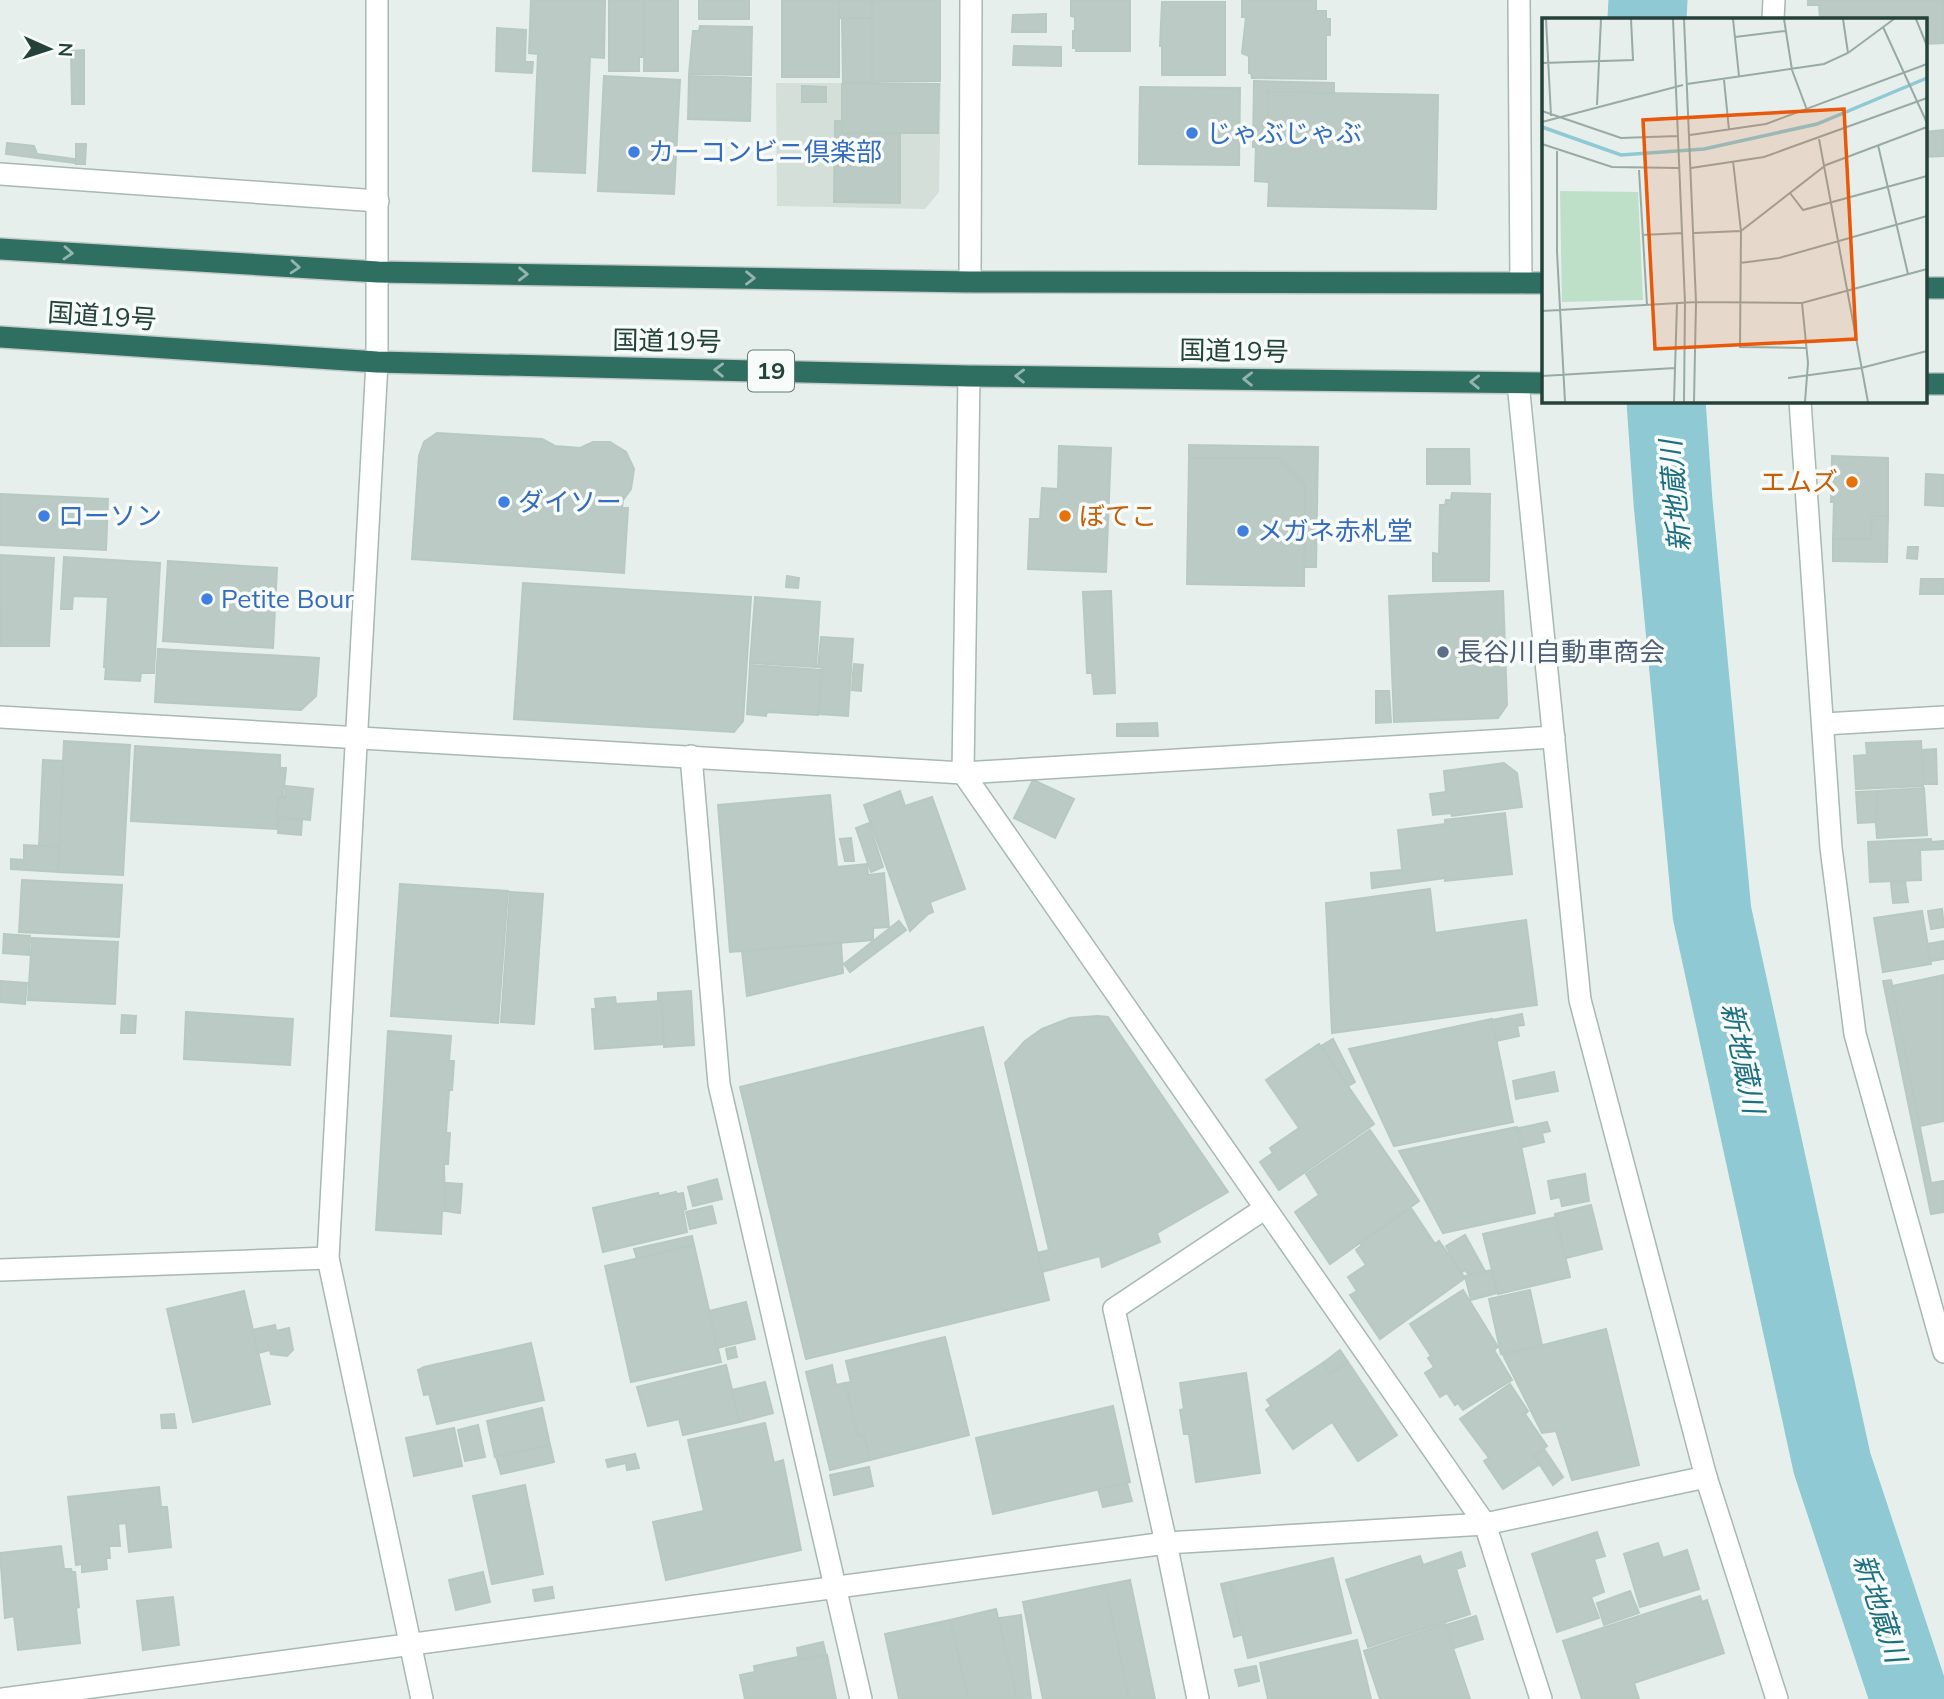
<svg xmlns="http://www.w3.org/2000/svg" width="1944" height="1699" font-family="Mulish,'Noto Sans JP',sans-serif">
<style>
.built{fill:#d4dfda}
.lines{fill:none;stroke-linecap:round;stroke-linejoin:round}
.river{stroke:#8ec9d4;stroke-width:79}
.building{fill:#bbcac4;stroke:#b8c9c2;stroke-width:2}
.minor-casing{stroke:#a8b8b2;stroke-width:24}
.highway-casing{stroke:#c2cac8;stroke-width:24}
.minor{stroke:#fff;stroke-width:21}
.highway{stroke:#2f6f62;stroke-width:21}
.oneway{stroke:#93b5ae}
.shop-dot{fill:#3f7fe0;stroke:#f7fbf9;stroke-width:2.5}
.food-dot{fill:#e8710a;stroke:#f7fbf9;stroke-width:2.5}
.service-dot{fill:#5c6f8a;stroke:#f7fbf9;stroke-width:2.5}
.labels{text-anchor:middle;stroke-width:7;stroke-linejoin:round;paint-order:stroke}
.shield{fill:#f7fbf9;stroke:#637a73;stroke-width:2}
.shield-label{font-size:24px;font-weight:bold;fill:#24423a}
.shop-label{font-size:26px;fill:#366cbe;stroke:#f7fbf9;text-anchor:start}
.street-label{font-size:26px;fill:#24423a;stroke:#f7fbf9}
.food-label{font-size:26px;fill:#c56008;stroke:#f7fbf9;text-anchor:end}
.service-label{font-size:26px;fill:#4e5e75;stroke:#f7fbf9;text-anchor:start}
.water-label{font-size:28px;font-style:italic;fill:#1c6f80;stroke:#f7fbf9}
.inset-river{fill:none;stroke:#8ec9d4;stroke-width:3.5}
.inset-road{fill:none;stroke:#98aaa4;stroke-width:2}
.view{fill:#e8590c;fill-opacity:0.15;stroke:#e8590c;stroke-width:3.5}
.inset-edge{fill:none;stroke:#24423a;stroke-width:3.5}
</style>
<rect width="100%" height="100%" fill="#e6efeb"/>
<polygon class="built" points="776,83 941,83 939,192 925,209 777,206"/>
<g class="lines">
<g class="river">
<polyline points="1647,19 1648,0"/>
<polyline points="1666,401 1673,502 1712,913 1832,1463 1910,1699"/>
</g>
</g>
<g class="building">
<polygon points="531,0 605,0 604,58 590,57 585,173 533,171 538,54 529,53"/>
<polygon points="609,0 643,0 643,57 639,57 639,71 609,71"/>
<polygon points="645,0 678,0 678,71 644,71"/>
<rect x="699" y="0" width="50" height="19"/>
<rect x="782" y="0" width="57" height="77"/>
<rect x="839" y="0" width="33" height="18"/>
<polygon points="872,0 940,0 940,81 872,82"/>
<polygon points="1071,0 1130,0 1130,51 1076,51 1076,48 1073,48 1073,31 1075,31 1075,17 1071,16"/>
<polygon points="1242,0 1316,0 1316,11 1326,11 1326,19 1330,19 1330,35 1326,35 1326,79 1252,78 1251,73 1249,73 1249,56 1242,53 1246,17 1242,17"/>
<polygon points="1808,0 1944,0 1944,43 1925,44 1925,19 1820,19 1819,5 1808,5"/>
<polygon points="1162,2 1225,2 1225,75 1162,75 1162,46 1160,46"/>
<polygon points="1046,14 1046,32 1012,32 1013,15"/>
<polygon points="842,18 872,18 872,82 843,82"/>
<polygon points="700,26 752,27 751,75 689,74 693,31 699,31"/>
<polygon points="497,28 526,30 525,62 533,62 532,73 496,71"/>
<polygon points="1014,46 1061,47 1061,66 1013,65"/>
<polygon points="84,50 84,104 72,104 71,51"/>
<polygon points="604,76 680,80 674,194 598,191"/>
<polygon points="689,76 751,78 750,121 688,119"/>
<polygon points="1254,81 1334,83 1334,93 1268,92 1268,135 1263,135 1263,144 1256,143 1256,147 1253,147"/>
<polygon points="842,84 939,84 938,133 842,133"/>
<polygon points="802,86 826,87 826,102 802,102"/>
<polygon points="1140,87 1240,88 1239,165 1139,164"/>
<polygon points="1268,92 1438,95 1436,209 1268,206 1269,182 1255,181 1256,143 1263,144 1263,135 1268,135"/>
<polygon points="835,121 842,121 842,133 900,133 900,203 834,202"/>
<polygon points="1944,130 1944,156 1925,157 1925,132"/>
<polygon points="7,143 34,146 37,154 75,159 74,163 6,154"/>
<polygon points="76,144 86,144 85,164 76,164"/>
<polygon points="437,433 542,439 555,446 580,448 593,442 610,442 626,452 634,469 631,489 623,500 622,508 628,508 624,573 412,559 419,456 424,442"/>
<polygon points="1189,445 1318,447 1316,567 1304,567 1305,485 1278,458 1189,458"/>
<polygon points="1059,446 1111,448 1106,572 1028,569 1030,519 1040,519 1042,488 1058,489"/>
<polygon points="1427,449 1469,449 1470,484 1427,484"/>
<polygon points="1832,456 1888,458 1888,516 1872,516 1871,539 1833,539 1834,502 1831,502"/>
<polygon points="1189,458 1278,458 1305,485 1304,586 1187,584"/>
<polygon points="1926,474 1944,475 1944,506 1925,505"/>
<polygon points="1452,493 1490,494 1489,581 1433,581 1433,553 1439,554 1440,505 1445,505 1446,500 1451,500"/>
<polygon points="0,494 108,499 106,550 0,545"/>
<polygon points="1872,516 1888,516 1887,562 1833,561 1833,539 1871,539"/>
<polygon points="1908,547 1918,547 1917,559 1907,558"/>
<polygon points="0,555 54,558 49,646 1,646"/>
<polygon points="64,557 160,563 154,673 141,673 140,681 105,679 106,667 104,667 108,597 73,596 72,609 61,609"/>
<polygon points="168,561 277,568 273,648 163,641"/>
<polygon points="787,576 799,578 798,588 786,587"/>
<polygon points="1921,579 1944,579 1944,594 1920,594"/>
<polygon points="523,583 751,597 743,721 734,732 514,719"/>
<polygon points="1111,591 1115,693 1094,694 1092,673 1087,673 1083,592"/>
<polygon points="1503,591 1507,705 1498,718 1394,722 1389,596"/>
<polygon points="755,597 820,602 816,667 750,663"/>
<polygon points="821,637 853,639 848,716 819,714 823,668 818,667"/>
<polygon points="158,649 319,658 316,696 301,710 155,702"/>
<polygon points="854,664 863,665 862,674 853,673"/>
<polygon points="750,665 821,670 818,715 767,712 766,716 747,714"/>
<polygon points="853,674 862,674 861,691 852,690"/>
<polygon points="1376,691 1389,691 1391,722 1376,723"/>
<polygon points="1157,723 1158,736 1117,736 1117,724"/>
<polygon points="64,741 130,745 123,875 58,872"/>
<polygon points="1921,741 1923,786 1856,789 1854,756 1867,755 1866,743"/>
<polygon points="135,746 280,755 280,768 286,768 283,797 278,797 277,829 131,821"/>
<polygon points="1936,749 1937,784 1924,784 1923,750"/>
<polygon points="43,760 63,761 59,847 39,846"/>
<polygon points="1504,763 1517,773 1522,807 1452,816 1451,813 1433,815 1430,794 1446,792 1444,771"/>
<polygon points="1033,780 1074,799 1055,838 1014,818"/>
<polygon points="286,786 313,789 310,820 277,817 279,797 285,798"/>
<polygon points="1924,788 1927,835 1877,838 1875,810 1878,810 1877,791"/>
<polygon points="900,791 905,806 932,797 965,889 930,902 933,912 928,914 910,931 864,805"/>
<polygon points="1877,791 1876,822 1858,823 1856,792"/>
<polygon points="830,795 837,867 867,864 868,875 884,873 889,927 873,928 873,940 730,952 718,805"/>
<polygon points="1505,813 1512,874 1445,881 1445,878 1372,888 1371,873 1402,870 1398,830 1445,824 1445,820"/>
<polygon points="279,819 302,820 301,835 278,833"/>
<polygon points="869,823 883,867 871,872 856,828"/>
<polygon points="851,838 854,861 845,861 840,839"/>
<polygon points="1931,839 1931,842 1944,841 1944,849 1920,850 1921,880 1870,882 1868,842"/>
<polygon points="24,845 59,847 58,872 11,869 11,859 24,860"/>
<polygon points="22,880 122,885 119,937 19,932"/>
<polygon points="1905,881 1908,902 1893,903 1891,883"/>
<polygon points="400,884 508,891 498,1023 391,1016"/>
<polygon points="1430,889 1435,933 1526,920 1537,1005 1332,1033 1326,903"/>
<polygon points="510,892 543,894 534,1024 501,1022"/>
<polygon points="1942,909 1944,927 1931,929 1928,911"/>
<polygon points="1922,911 1931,964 1883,972 1874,918"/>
<polygon points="899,921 906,930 850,972 844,964"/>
<polygon points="4,934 30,936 29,955 3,953"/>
<polygon points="32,938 118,942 115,1004 28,1000"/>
<polygon points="1944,941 1944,959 1930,961 1927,944"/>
<polygon points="841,943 843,973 747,996 742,951"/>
<polygon points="1944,975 1944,1121 1920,1126 1892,986"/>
<polygon points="1891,980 1931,1183 1944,1181 1944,1212 1931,1214 1883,981"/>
<polygon points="0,981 27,983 25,1004 0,1002"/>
<polygon points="691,991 694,1045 664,1047 661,1001 658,1001 658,993"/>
<polygon points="615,997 616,1004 661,1001 664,1044 595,1049 592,1009 596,1009 595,999"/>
<polygon points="186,1012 293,1019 290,1065 184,1059"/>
<polygon points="1522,1014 1524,1025 1517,1026 1519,1036 1496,1041 1492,1020"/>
<polygon points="122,1015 136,1016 135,1033 121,1033"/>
<polygon points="1098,1016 1108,1017 1228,1192 1157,1233 1160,1242 1102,1267 1100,1256 1042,1272 1037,1253 1049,1250 1005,1063 1025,1041 1042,1029 1070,1018"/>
<polygon points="1492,1019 1513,1122 1394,1146 1349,1049"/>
<polygon points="983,1027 1049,1300 806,1359 740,1087"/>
<polygon points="388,1031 451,1036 449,1061 454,1061 452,1090 449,1090 446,1133 450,1133 448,1164 444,1164 445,1211 442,1211 441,1234 376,1230"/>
<polygon points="1333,1039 1355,1082 1348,1086 1321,1046"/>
<polygon points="1319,1044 1374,1124 1279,1190 1260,1162 1273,1153 1270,1148 1299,1128 1266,1080"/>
<polygon points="1554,1072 1558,1091 1516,1099 1513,1081"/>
<polygon points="1547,1122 1550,1131 1542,1133 1544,1142 1523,1147 1519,1128"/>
<polygon points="1517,1127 1535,1213 1443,1233 1399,1151"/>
<polygon points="1370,1130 1419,1201 1330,1264 1295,1212 1319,1195 1306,1174"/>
<polygon points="1585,1174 1589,1201 1562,1206 1560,1197 1551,1199 1548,1181"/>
<polygon points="717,1179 722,1199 693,1206 688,1187"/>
<polygon points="446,1183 462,1184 460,1213 445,1211"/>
<polygon points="676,1192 677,1194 683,1193 686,1209 683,1210 687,1232 603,1252 593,1208 658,1193 659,1196"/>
<polygon points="1591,1205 1602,1249 1566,1258 1555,1214"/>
<polygon points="712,1206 716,1223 690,1229 686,1212"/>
<polygon points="1411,1208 1435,1244 1439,1241 1465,1278 1380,1339 1350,1295 1357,1291 1348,1277 1366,1265 1356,1250 1362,1245 1360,1243"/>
<polygon points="1556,1217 1570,1277 1498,1294 1483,1234"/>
<polygon points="1465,1235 1485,1271 1469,1275 1465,1270 1461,1273 1446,1246"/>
<polygon points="692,1236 694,1245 637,1259 634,1249"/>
<polygon points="694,1245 721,1362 631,1382 605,1266"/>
<polygon points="1492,1270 1497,1293 1471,1300 1465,1276"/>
<polygon points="1463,1290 1498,1347 1494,1350 1512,1380 1463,1410 1458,1403 1455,1405 1447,1393 1440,1397 1425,1373 1434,1367 1428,1358 1431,1356 1410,1324"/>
<polygon points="1530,1290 1542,1345 1501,1354 1489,1299"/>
<polygon points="244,1291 270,1404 193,1422 167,1309"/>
<polygon points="746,1302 755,1339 717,1348 709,1311"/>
<polygon points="275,1325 276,1331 289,1328 293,1350 287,1356 271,1354 270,1350 258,1353 252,1330"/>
<polygon points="1606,1329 1639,1465 1572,1480 1556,1431 1542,1433 1503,1355"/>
<polygon points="945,1337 969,1435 870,1460 864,1435 858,1436 845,1383 851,1382 846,1361"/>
<polygon points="531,1343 544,1400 437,1424 429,1394 424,1395 418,1370 424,1367"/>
<polygon points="735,1347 737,1357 728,1359 726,1349"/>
<polygon points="1340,1350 1348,1362 1330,1374 1323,1363"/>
<polygon points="1348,1362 1397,1435 1358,1461 1332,1422 1293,1449 1266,1410 1271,1406 1267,1400 1323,1363 1330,1374"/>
<polygon points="726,1365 740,1422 683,1435 679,1419 648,1426 637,1387"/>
<polygon points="832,1365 836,1385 845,1383 858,1436 864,1435 870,1460 830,1470 806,1372"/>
<polygon points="1246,1373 1260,1473 1196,1482 1189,1434 1184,1434 1180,1410 1184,1409 1180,1383"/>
<polygon points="765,1382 773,1413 740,1422 732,1390"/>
<polygon points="1510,1384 1528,1411 1525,1414 1547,1446 1534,1456 1540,1464 1503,1489 1484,1461 1489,1458 1460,1419"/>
<polygon points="1113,1406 1130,1482 993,1514 976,1438"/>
<polygon points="542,1408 550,1445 495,1457 487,1421"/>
<polygon points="174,1414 176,1428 162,1428 161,1415"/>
<polygon points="765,1423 774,1463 783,1460 801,1550 666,1580 653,1522 704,1511 688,1440"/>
<polygon points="478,1425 485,1457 465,1461 458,1430"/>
<polygon points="454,1428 462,1466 414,1476 406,1438"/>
<polygon points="550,1445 554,1462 501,1474 496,1457"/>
<polygon points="1544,1449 1563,1477 1553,1485 1534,1456"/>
<polygon points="635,1454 639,1468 627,1470 626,1463 608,1467 606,1460"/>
<polygon points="869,1467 873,1486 834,1495 830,1475"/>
<polygon points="1127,1483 1132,1501 1103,1507 1098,1489"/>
<polygon points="525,1485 543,1574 492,1584 473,1496"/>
<polygon points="159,1487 161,1507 167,1507 171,1547 129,1552 126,1523 118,1524 120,1546 109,1546 110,1558 106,1558 107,1569 82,1572 82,1564 76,1565 68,1497"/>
<polygon points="1597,1532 1605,1556 1594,1559 1604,1592 1591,1597 1599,1618 1557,1632 1532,1554"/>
<polygon points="1658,1543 1663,1558 1687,1550 1699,1589 1640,1607 1624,1554"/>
<polygon points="61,1546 64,1569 71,1569 72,1572 75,1572 79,1607 76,1608 80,1643 18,1650 14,1616 5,1618 0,1553"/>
<polygon points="1461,1552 1465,1566 1456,1569 1470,1614 1368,1647 1346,1580 1420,1556 1423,1565"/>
<polygon points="1333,1558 1351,1633 1248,1658 1230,1582"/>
<polygon points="483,1572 490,1602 456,1610 449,1580"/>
<polygon points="1130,1580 1155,1699 1129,1699 1105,1585"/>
<polygon points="1230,1582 1243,1634 1234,1637 1221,1584"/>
<polygon points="1105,1585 1129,1699 1043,1699 1023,1602"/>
<polygon points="552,1587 554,1598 535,1601 533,1590"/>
<polygon points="1630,1591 1639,1613 1604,1625 1597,1603"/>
<polygon points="1700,1596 1702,1602 1707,1600 1724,1653 1634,1683 1639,1699 1582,1699 1563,1641"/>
<polygon points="173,1597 179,1645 143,1650 137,1601"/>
<polygon points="996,1609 1017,1699 969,1699 950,1620"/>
<polygon points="1021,1615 1031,1699 1017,1699 999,1618"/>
<polygon points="1476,1616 1483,1639 1454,1648 1446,1625"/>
<polygon points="950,1620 968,1699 899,1699 885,1634"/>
<polygon points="1445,1624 1470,1699 1380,1699 1364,1651"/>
<polygon points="1357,1640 1371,1699 1268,1699 1260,1663"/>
<polygon points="823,1642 826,1655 799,1660 797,1648"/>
<polygon points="827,1655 836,1699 745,1699 740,1675 755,1672 754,1666 798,1657 799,1660"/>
<polygon points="1256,1666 1259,1681 1239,1686 1235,1670"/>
</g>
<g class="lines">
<defs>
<g id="minor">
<polyline points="377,0 377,362 328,1258 422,1699"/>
<polyline points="1519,0 1521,283"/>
<polyline points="1773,19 1774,0"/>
<polyline points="0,174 378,201"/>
<polyline points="970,282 971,0"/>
<polyline points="969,376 963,773 1485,1524 1541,1699"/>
<polyline points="1518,383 1580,1000 1706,1477 1777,1699"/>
<polyline points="1800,401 1831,848 1855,1034 1944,1352"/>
<polyline points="0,717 963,773 1554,737"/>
<polyline points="1824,724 1944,717"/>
<polyline points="691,756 719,1084 861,1699"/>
<polyline points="0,1270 328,1258"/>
<polyline points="3,1699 1166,1543 1485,1524 1706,1477"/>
<polyline points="1198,1699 1166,1543 1114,1309 1264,1209"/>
</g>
<g id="highway">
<polyline points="0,249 378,272 970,282 1543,283"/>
<polyline points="1925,288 1944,288"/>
<polyline points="0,337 377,362 969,376 1543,383"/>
<polyline points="1925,384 1944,384"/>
</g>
</defs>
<use href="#minor" class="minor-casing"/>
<use href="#highway" class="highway-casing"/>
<use href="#minor" class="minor"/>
<use href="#highway" class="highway"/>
</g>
<defs><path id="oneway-chevron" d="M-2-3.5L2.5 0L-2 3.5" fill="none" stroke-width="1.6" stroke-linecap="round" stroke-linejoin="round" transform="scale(1.75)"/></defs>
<g class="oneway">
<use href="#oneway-chevron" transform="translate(68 253) rotate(4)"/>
<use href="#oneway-chevron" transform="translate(295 267) rotate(4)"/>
<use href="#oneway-chevron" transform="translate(523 274) rotate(1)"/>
<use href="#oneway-chevron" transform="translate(750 278) rotate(1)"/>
<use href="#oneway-chevron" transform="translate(719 370) rotate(-179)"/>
<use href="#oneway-chevron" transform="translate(1020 376) rotate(-179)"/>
<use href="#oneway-chevron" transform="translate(1248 379) rotate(-179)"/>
<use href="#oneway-chevron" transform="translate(1475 382) rotate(-179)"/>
</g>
<g class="shop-dot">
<circle cx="1192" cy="133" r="7"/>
<circle cx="634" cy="152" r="7"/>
<circle cx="504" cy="502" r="7"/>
<circle cx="44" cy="516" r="7"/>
<circle cx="1243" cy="531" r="7"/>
<circle cx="207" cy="599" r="7"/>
</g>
<g class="food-dot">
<circle cx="1852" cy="482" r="7"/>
<circle cx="1065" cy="516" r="7"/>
</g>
<circle class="service-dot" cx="1443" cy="652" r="7"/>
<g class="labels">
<rect class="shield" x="748" y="350.5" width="46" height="41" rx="5"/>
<g class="shield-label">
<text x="771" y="379">19</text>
</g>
<g class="shop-label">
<text x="1206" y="142">じゃぶじゃぶ</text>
<text x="648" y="161">カーコンビニ倶楽部</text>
<text x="518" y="511">ダイソー</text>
<text x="58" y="525">ローソン</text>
<text x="1257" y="540">メガネ赤札堂</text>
<text x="221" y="608">Petite Bour</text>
</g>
<g class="street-label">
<text transform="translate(102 316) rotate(4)" y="9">国道19号</text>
<text transform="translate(667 341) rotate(1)" y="9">国道19号</text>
<text transform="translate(1234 351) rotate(1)" y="9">国道19号</text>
</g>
<g class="food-label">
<text x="1838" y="491">エムズ</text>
<text x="1079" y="525" text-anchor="start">ぼてこ</text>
</g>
<g class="service-label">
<text x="1457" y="661">長谷川自動車商会</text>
</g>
<g class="water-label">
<text transform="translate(1675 496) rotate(-95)" y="10">新地蔵川</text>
<text transform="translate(1743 1058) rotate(78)" y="10">新地蔵川</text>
<text transform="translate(1880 1608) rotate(72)" y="10">新地蔵川</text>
</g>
</g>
<g transform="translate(1542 18)">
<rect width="385" height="385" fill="#e6efeb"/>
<path d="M 18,173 L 96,174 L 101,282 L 20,284 Z" fill="#bfe0c8"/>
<path class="inset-river" d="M 0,109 L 79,137 L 162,131 L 275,106 L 385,60"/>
<path class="inset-road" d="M 4,1 L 9,98M 131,1 L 143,285 L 142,384M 142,1 L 154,284 L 152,384M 191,1 L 197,58M 242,1 L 250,52 L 265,92M 301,1 L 306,35M 374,1 L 385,28M 341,9 L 385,105M 193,19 L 243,13M 0,45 L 91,42 L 89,1M 182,62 L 187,112M 145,66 L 282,46 L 306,35 L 352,1M 55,87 L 59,1M 0,93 L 79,120 L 136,118M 0,104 L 141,67M 148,117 L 224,106 L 385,46M 277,121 L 326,384M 0,126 L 70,149 L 137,150M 336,127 L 366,256M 15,133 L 15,234 L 23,384M 191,143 L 199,213 L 198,329 L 264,330M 149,150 L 222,139 L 385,80M 97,152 L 105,287M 248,175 L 261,192 L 385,158M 152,215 L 199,213 L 284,147 L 385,109M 100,217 L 141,215M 198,245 L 237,240 L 385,198M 260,285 L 266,345 L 263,384M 0,293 L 154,284 L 260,285 L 385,251M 0,358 L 133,350M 246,360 L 319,350 L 385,333M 132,384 L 135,285"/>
<path class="view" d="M 302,91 L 314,321 L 113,331 L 101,102 Z"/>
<rect width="385" height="385" class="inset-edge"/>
</g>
<g transform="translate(49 49) rotate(93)" stroke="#f7fbf9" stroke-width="5" paint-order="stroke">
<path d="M0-5L12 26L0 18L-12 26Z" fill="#24423a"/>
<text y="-10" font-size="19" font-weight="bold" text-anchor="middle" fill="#24423a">N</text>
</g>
</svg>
